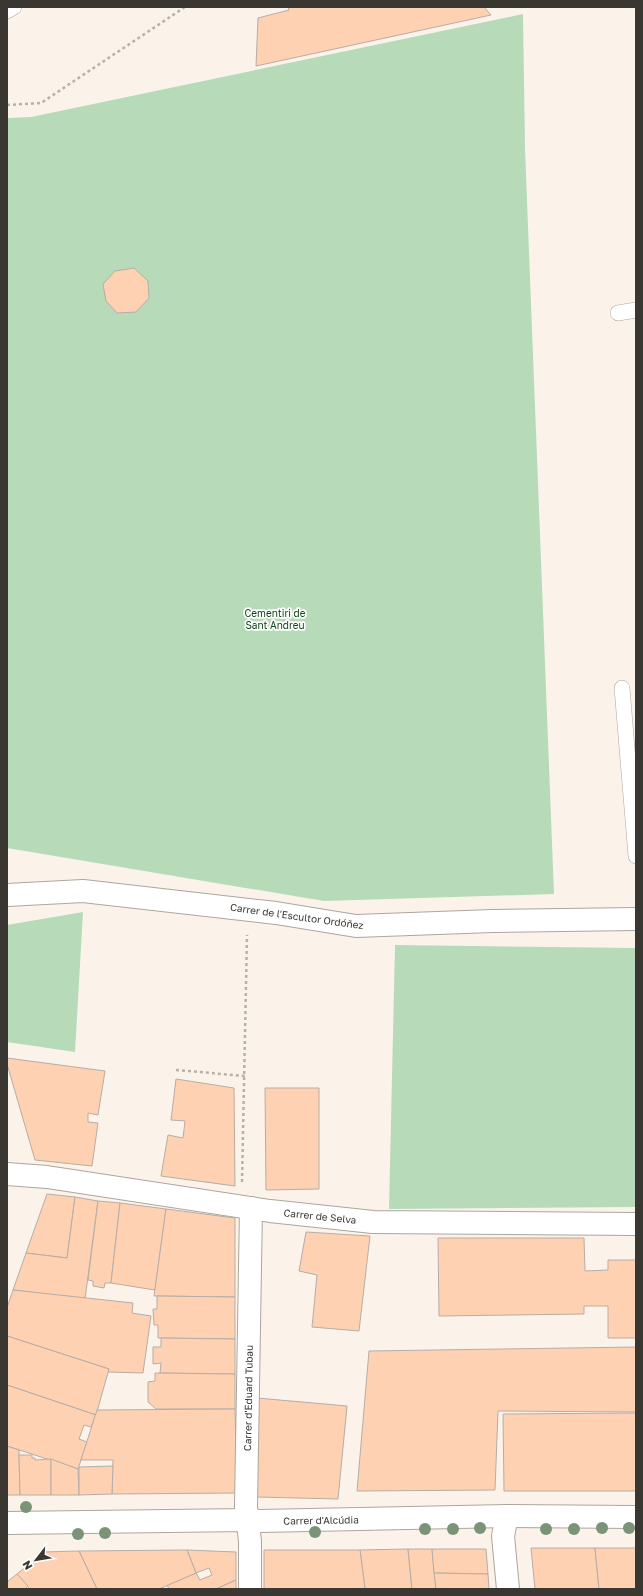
<svg xmlns="http://www.w3.org/2000/svg" width="643" height="1596" font-family="'Golos Text',sans-serif">
<style>
.green{fill:#b7dbb8}
.building{fill:#fed1b3;stroke:#b7ada6;fill-rule:evenodd}
.lines{fill:none;stroke-linecap:round;stroke-linejoin:round}
.lane-casing{stroke:#ada69d;stroke-width:16}
.street-casing{stroke:#ada69d;stroke-width:24}
.path{stroke:#b7b1a9;stroke-width:2.5;stroke-dasharray:3 3;stroke-linecap:butt}
.lane{stroke:#fff;stroke-width:15}
.street{stroke:#fff;stroke-width:22}
.tree{fill:#7b9478}
.labels{text-anchor:middle;stroke-width:3.5;stroke-linejoin:round;paint-order:stroke}
.park-label{font-size:10px;fill:#13461b;stroke:#fff}
.street-label{font-size:10px;fill:#3a3733;stroke:#fff}
</style>
<rect width="100%" height="100%" fill="#fbf3ea"/>
<g class="green">
<polygon points="523,14 525,149 554,894 324,901 7,848 7,118 31,117"/>
<polygon points="83,912 75,1052 7,1042 7,925"/>
<polygon points="395,945 636,948 636,1207 389,1209"/>
</g>
<g class="building">
<polygon points="288,7 484,7 491,15 256,66 258,18 289,10"/>
<polygon points="134,268 148,281 149,298 136,312 117,313 106,301 103,284 115,271"/>
<polygon points="7,1058 105,1071 98,1115 88,1113 88,1122 98,1123 92,1166 35,1160 7,1064"/>
<polygon points="176,1079 234,1088 235,1186 161,1176 168,1135 183,1138 185,1121 171,1120"/>
<polygon points="265,1088 319,1088 319,1189 266,1190"/>
<polygon points="47,1194 75,1197 67,1258 26,1253"/>
<polygon points="75,1197 98,1201 85,1299 13,1290 26,1253 67,1258"/>
<polygon points="98,1201 120,1203 111,1283 105,1283 104,1288 93,1286 93,1281 88,1280"/>
<polygon points="120,1203 166,1209 155,1290 111,1283"/>
<polygon points="166,1209 235,1218 235,1297 154,1296"/>
<polygon points="306,1232 370,1236 359,1331 312,1327 317,1275 299,1271"/>
<polygon points="438,1238 584,1238 585,1271 608,1270 608,1260 636,1260 636,1338 608,1338 608,1306 584,1306 584,1314 439,1316"/>
<polygon points="13,1290 133,1303 132,1313 151,1316 143,1373 108,1372 109,1369 7,1336 7,1308"/>
<polygon points="157,1296 235,1297 235,1339 158,1338 158,1325 154,1325 153,1309 157,1309"/>
<polygon points="7,1336 109,1369 96,1415 7,1385"/>
<polygon points="161,1338 235,1339 235,1374 160,1373 161,1363 153,1364 153,1347 161,1347"/>
<polygon points="636,1347 636,1412 498,1411 495,1490 357,1491 369,1351"/>
<polygon points="155,1373 235,1374 235,1409 156,1409 148,1402 148,1382 155,1381"/>
<polygon points="7,1385 96,1415 91,1427 84,1425 79,1439 87,1442 78,1469 7,1446"/>
<polygon points="257,1398 347,1406 338,1499 257,1497"/>
<polygon points="235,1409 237,1493 112,1494 113,1460 81,1460 97,1410"/>
<polygon points="636,1413 636,1491 504,1491 503,1414"/>
<polygon points="7,1446 19,1450 20,1495 7,1495"/>
<polygon points="19,1455 32,1455 32,1458 35,1458 35,1460 51,1459 51,1495 20,1495"/>
<polygon points="51,1459 78,1469 79,1495 51,1495"/>
<polygon points="113,1466 112,1494 79,1495 79,1467"/>
<polygon points="531,1548 595,1548 599,1589 535,1589"/>
<polygon points="595,1548 636,1548 636,1589 599,1589"/>
<polygon points="408,1549 412,1589 365,1589 360,1550"/>
<polygon points="408,1549 432,1549 436,1589 412,1589"/>
<polygon points="432,1549 486,1549 488,1574 434,1573"/>
<path d="M 187,1550 L 236,1552 L 236,1580 L 216,1589 L 169,1589 L 167,1585 L 196,1573 ZM 209,1568 L 212,1575 L 200,1580 L 196,1573 Z"/>
<polygon points="187,1550 196,1573 159,1589 97,1589 79,1551"/>
<polygon points="264,1550 360,1550 365,1589 264,1589"/>
<polygon points="79,1551 97,1589 30,1589 17,1574 43,1552"/>
<polygon points="434,1573 488,1574 489,1589 436,1589"/>
<polygon points="17,1574 28,1586 25,1589 7,1589 7,1582"/>
<polygon points="236,1580 236,1589 216,1589"/>
</g>
<g class="lines">
<defs>
<g id="lane">
<polyline points="7,11 14,7"/>
<polyline points="618,313 636,310"/>
<polyline points="622,688 636,856"/>
</g>
<g id="street">
<polyline points="7,895 83,891 276,913 356,926 492,921 636,919"/>
<polyline points="7,1174 47,1177 270,1211 373,1222 636,1224"/>
<polyline points="507,1516 503,1536 508,1589"/>
<polyline points="7,1523 248,1520 260,1521 507,1516 636,1517"/>
<polyline points="250,1589 250,1541 246,1507 251,1208"/>
</g>
</defs>
<use href="#lane" class="lane-casing"/>
<use href="#street" class="street-casing"/>
<g class="path">
<polyline points="7,105 41,103 185,7"/>
<polyline points="176,1070 245,1076"/>
<polyline points="242,1182 247,935"/>
</g>
<use href="#lane" class="lane"/>
<use href="#street" class="street"/>
</g>
<g class="tree">
<circle cx="26" cy="1507" r="6"/>
<circle cx="480" cy="1528" r="6"/>
<circle cx="602" cy="1528" r="6"/>
<circle cx="629" cy="1528" r="6"/>
<circle cx="425" cy="1529" r="6"/>
<circle cx="453" cy="1529" r="6"/>
<circle cx="546" cy="1529" r="6"/>
<circle cx="574" cy="1529" r="6"/>
<circle cx="315" cy="1532" r="6"/>
<circle cx="105" cy="1533" r="6"/>
<circle cx="78" cy="1534" r="6"/>
</g>
<g class="labels">
<g class="park-label">
<text x="275" y="617">Cementiri de<tspan x="275" dy="12">Sant Andreu</tspan></text>
</g>
<g class="street-label">
<text transform="translate(297 916) rotate(8)" y="4">Carrer de l'Escultor Ordóñez</text>
<text transform="translate(320 1216) rotate(6)" y="4">Carrer de Selva</text>
<text transform="translate(248 1398) rotate(-89)" y="4">Carrer d'Eduard Tubau</text>
<text transform="translate(321 1520) rotate(-1)" y="4">Carrer d'Alcúdia</text>
</g>
</g>
<rect width="643" height="1596" fill="none" stroke="#3a3733" stroke-width="16"/>
<g transform="translate(36 1560) rotate(239)" stroke="#ffffff" stroke-width="3" paint-order="stroke">
<path d="M0-3L7 15L0 10L-7 15Z" fill="#3a3733"/>
<text y="-6" font-size="11" font-weight="bold" text-anchor="middle" fill="#3a3733">N</text>
</g>
</svg>
